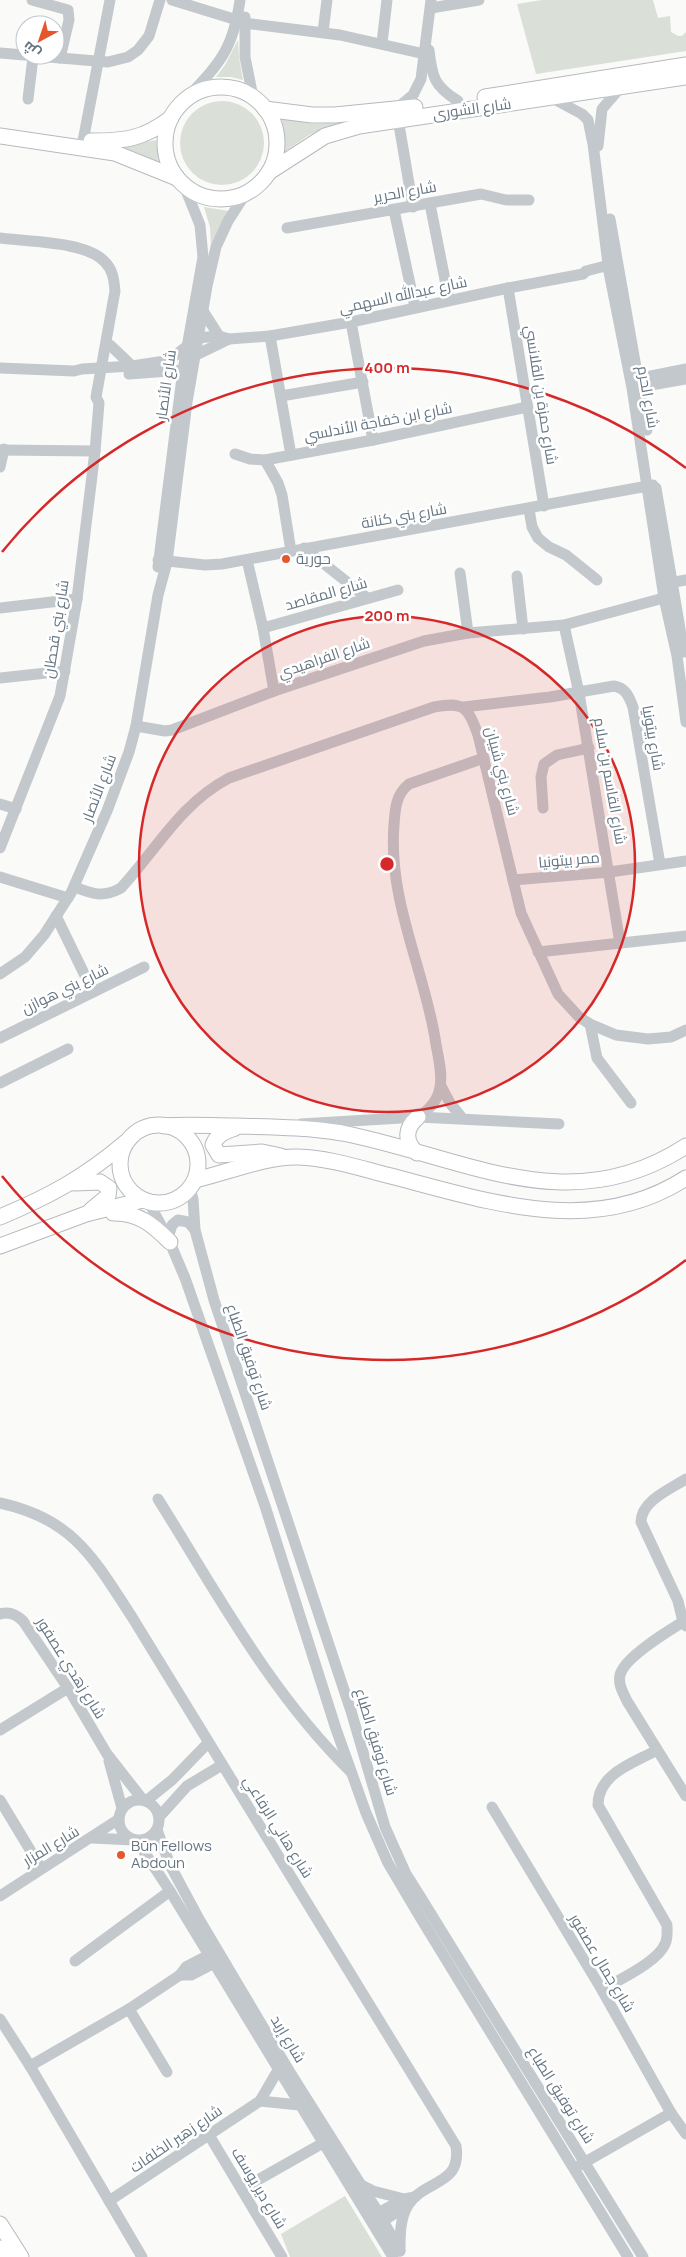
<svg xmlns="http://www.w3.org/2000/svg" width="686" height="2257" font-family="Manrope,Cairo,sans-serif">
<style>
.green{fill:#dadfd7}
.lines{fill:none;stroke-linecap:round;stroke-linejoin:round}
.major-casing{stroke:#b5babe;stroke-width:17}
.minor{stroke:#c3c8cc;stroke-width:11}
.major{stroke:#fff;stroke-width:15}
.ring{fill:none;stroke:#d62828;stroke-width:2.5}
.poi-dot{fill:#e4572e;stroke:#fff;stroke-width:2}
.labels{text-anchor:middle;stroke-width:5;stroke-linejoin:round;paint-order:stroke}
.street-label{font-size:15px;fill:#657683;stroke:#fff}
.poi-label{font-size:15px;fill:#657683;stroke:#fff;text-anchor:start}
.centre{fill:#d62828;stroke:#fff;stroke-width:2.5}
.ring-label{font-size:15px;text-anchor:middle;font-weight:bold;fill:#d62828;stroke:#fff;stroke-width:5;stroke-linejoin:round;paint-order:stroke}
</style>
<rect width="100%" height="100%" fill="#fafaf8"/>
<g class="green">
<polygon points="542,0 653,0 658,18 670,16 671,32 678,36 682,36 686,32 686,51 536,74 517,4"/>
<polygon points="238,40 239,57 243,80 231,77 216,77 225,65"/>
<circle cx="222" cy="143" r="42"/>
<polygon points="281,116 313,124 338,123 309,135 284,152 285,141"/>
<polygon points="156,140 159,162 133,151 119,147"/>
<polygon points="204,207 229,211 211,247 210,227"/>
<polygon points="345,2196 382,2257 290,2257 281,2234"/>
</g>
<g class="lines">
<defs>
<g id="major">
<circle cx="221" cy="143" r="56"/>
<polyline points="485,97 686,65"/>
<polyline points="265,109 312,115 335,115 415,107"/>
<polyline points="0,136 115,153 177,178"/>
<path d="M 91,141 C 126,141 143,139 171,118"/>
<polyline points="269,172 325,136 359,126 686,77"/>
<circle cx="159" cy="1164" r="39"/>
<path d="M 164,1126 C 188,1124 212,1126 236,1126 C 272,1127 306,1127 342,1133 C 462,1156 568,1223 686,1146"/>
<path d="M 235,1128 C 225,1132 217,1134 213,1145 L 219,1155 L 262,1152 L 281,1156"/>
<path d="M 417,1153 C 404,1141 405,1128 418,1117"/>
<path d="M 195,1180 C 226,1173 266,1156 298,1157 C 326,1158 353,1166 379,1173 C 480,1198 589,1241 686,1178"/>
<polyline points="74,1183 100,1182 109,1188 108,1196 91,1210"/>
<path d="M 113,1213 C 138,1212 153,1225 170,1242"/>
<path d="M 0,1217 C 50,1196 85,1177 126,1142"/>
<polyline points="0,1246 86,1214 143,1200"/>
<polyline points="0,2224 21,2257"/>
<polyline points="0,2248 6,2257"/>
</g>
</defs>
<use href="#major" class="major-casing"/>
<g class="minor">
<polyline points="32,0 68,10 69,20 60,58"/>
<polyline points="172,0 237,20"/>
<polyline points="431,8 479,0"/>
<polyline points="245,17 245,57 253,97"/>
<polyline points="244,23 340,35 429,55"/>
<polyline points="323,32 327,0"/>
<polyline points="382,43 387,0"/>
<path d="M 429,50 C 432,77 434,86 458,101"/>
<polyline points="0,53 108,62 128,57 138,50 149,36 160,0"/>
<polyline points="552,98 582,114 588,120 593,144 609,272 632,388 664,598 677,656 686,722"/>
<polyline points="28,99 33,57"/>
<path d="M 184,101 C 219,64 233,51 240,0"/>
<polyline points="396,109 413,95 421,79 431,0"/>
<polyline points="398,119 413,207"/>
<polyline points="83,141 110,0"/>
<polyline points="598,146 602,109 620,88"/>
<polyline points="430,204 449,300"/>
<polyline points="394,210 415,307"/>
<polyline points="610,219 647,430"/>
<polyline points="287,228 481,194 506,200 529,200"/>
<path d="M 0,238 C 27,242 86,241 105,262 C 113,270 114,280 115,291 L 96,397 L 99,403 L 95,451 L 77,599 L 60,696 L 0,848"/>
<polyline points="508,288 544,506"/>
<polyline points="203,311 219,336"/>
<polyline points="351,322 373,440"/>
<polyline points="270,336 291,455"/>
<polyline points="110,345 132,366"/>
<polyline points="0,368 74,371 82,369 132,366 165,361 172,358 197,338 219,336 229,339 270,336 351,322 508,288 583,274 586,271 617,263"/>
<polyline points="129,374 183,370 196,355 229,339"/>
<polyline points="631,380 686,369"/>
<polyline points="634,388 686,379"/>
<polyline points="281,396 363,382"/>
<polyline points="0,450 95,451"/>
<polyline points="235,454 250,459 265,460 373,440 527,407"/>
<polyline points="265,460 278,483 282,495 291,551"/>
<polyline points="0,467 4,449"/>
<polyline points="656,488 684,652"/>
<polyline points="529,509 532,527 538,538 549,547 566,555 597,580"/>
<polyline points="304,548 366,597"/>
<polyline points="158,560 205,565 222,564 653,485"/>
<polyline points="247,560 263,628 274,691"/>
<polyline points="158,567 183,370 203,257 200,225 183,183"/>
<polyline points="460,573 468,633"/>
<polyline points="517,576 523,629"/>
<polyline points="664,584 686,580"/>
<polyline points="0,608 77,599"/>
<polyline points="564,625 579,693 620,943"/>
<polyline points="263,628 398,590"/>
<polyline points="0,678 65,671"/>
<path d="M 464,707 L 550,697 L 614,686 C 626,688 629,697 633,707 L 660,864"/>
<polyline points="136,726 165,731 172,730 274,691 424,641 468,633 564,625 671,596"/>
<polyline points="0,804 16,809"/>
<polyline points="543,808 541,777 544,764 557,755 589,748"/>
<polyline points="0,877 68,898"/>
<polyline points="513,880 610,872 686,861"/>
<path d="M 75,887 C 92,894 103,898 121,888 C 157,849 180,804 229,778 L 434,707 C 465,701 468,708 478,735 L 521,913 L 558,994 L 579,1017 L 590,1024 L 616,1035 L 648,1039 L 671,1037 L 686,1030"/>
<polyline points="56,916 93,992"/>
<polyline points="538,952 686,936"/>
<polyline points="0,974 25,957 44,935 71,893 107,811 129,752 136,726 158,595 167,562 187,402 207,286 216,247 228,221 246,193"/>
<polyline points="590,1024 597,1058 631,1103"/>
<polyline points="0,1038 144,967"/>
<polyline points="0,1083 68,1049"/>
<polyline points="441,1086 450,1103 462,1118"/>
<path d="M 418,1117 C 429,1110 438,1101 440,1087 C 443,1072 437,1053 435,1038 C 423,966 388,900 394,825 C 395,809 396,794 409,784 L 484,758"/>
<polyline points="301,1124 418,1117 559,1124"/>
<polyline points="190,1188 193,1199 195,1230 214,1300 351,1711 385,1827 406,1874 418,1893 643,2257"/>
<polyline points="148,1201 168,1238 185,1278 265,1506 336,1729 366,1813 388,1863 420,1917 628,2257"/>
<polyline points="168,1238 172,1225 178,1220 188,1222 195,1230"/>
<path d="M 686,1479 C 670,1489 641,1501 641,1522 L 678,1601 L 683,1622 L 686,1626"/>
<path d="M 158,1499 C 217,1593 271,1694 351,1772"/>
<path d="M 0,1503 C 74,1519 94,1559 132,1617 L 456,2146 C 462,2186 425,2179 408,2205 C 400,2218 400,2235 400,2251"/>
<path d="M 0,1614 C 9,1611 16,1614 23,1621 L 68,1688 L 107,1754 L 143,1800"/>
<path d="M 686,1620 C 670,1630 624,1657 620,1675 C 618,1685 623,1692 627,1701 L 686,1796"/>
<polyline points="0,1730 68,1688"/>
<polyline points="109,1761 122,1808"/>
<circle cx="139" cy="1820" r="20"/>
<polyline points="0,1800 41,1868"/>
<polyline points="146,1801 172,1780 208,1743"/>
<polyline points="492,1807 602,1990 671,2113 686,2134"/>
<polyline points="159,1817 187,1786 222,1765"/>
<polyline points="157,1830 170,1865 199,1919 291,2074 378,2212 400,2251"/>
<polyline points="92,1838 133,1840"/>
<polyline points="137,1841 170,1891 393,2257"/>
<polyline points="0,1896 119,1819"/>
<polyline points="75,1961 170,1891"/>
<polyline points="180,1975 191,1975 214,1963"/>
<path d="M 602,1990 C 618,1980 658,1962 665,1944 C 668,1938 667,1931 667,1925 L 598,1805 C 598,1773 634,1763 657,1750"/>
<polyline points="129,2009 167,2072"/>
<polyline points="0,2019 30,2066 142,2257"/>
<polyline points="30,2066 129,2009 180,1975 186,1967 209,1955"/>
<polyline points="260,2101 299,2105"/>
<polyline points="209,2135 282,2257"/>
<polyline points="580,2165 671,2113"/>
<polyline points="361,2185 373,2191 404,2199"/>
<polyline points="242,2189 323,2143"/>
<polyline points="109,2201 260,2101 278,2070"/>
<polyline points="372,2216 404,2199 415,2197"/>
<polyline points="378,2224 408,2205"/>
</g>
<use href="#major" class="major"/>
</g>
<circle cx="387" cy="864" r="248" fill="#d62828" fill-opacity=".12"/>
<g class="ring">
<circle cx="387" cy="864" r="248"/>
<path d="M686 1260A496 496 0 0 1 2 1176M2 552A496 496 0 0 1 686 468"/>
</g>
<g class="poi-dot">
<circle cx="286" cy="559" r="5"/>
<circle cx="121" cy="1855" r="5"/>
</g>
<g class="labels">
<g class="street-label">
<text transform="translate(472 109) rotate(-8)" y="5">شارع الشورى</text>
<text transform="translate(405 192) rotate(-10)" y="5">شارع الحرير</text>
<text transform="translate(403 295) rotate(-12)" y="5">شارع عبدالله السهمي</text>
<text transform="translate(166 385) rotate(-82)" y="5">شارع الأنصار</text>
<text transform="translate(541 395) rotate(81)" y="5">شارع حمزة بن القلانسي</text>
<text transform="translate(648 397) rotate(80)" y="5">شارع الحرم</text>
<text transform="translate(378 422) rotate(-11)" y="5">شارع ابن خفاجة الأندلسي</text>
<text transform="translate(404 516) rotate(-10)" y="5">شارع بني كنانة</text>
<text transform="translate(326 594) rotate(-16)" y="5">شارع المقاصد</text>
<text transform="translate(56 629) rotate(-81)" y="5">شارع بني قحطان</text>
<text transform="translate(324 658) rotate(-19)" y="5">شارع الفراهيدي</text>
<text transform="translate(653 738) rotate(80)" y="5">شارع بيتونيا</text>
<text transform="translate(502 771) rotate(75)" y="5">شارع بني شيبان</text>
<text transform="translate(610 781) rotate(80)" y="5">شارع القاسم بن سلام</text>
<text transform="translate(99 788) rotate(-69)" y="5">شارع الأنصار</text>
<text transform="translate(569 860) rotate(-5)" y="5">ممر بيتونيا</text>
<text transform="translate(65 989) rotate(-26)" y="5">شارع بني هوازن</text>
<text transform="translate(249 1357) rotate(71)" y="5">شارع توفيق الطباع</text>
<text transform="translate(71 1668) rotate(58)" y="5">شارع زهدي عصفور</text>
<text transform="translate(376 1742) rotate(73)" y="5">شارع توفيق الطباع</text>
<text transform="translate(278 1827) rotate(58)" y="5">شارع هاني الرفاعي</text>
<text transform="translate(51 1846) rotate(-31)" y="5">شارع المزار</text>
<text transform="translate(602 1963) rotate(59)" y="5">شارع جمال عصفور</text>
<text transform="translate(288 2039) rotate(59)" y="5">شارع إربد</text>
<text transform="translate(561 2095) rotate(58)" y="5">شارع توفيق الطباع</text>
<text transform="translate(176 2139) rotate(-34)" y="5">شارع زهير الخلفات</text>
<text transform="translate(259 2188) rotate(59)" y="5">شارع دير يوسف</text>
</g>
<g class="poi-label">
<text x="296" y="564">حورية</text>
<text x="131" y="1851">Būn Fellows<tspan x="131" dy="17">Abdoun</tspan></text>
</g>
</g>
<circle cx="387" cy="864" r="8" class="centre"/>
<g class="ring-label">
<text x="387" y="373">400 m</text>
<text x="387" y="621">200 m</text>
</g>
<g transform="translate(40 40) rotate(220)"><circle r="24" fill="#ffffff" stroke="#c1c8cd"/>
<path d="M0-4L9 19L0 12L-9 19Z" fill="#e4572e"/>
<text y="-8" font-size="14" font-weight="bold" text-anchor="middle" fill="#657683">ش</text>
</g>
</svg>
